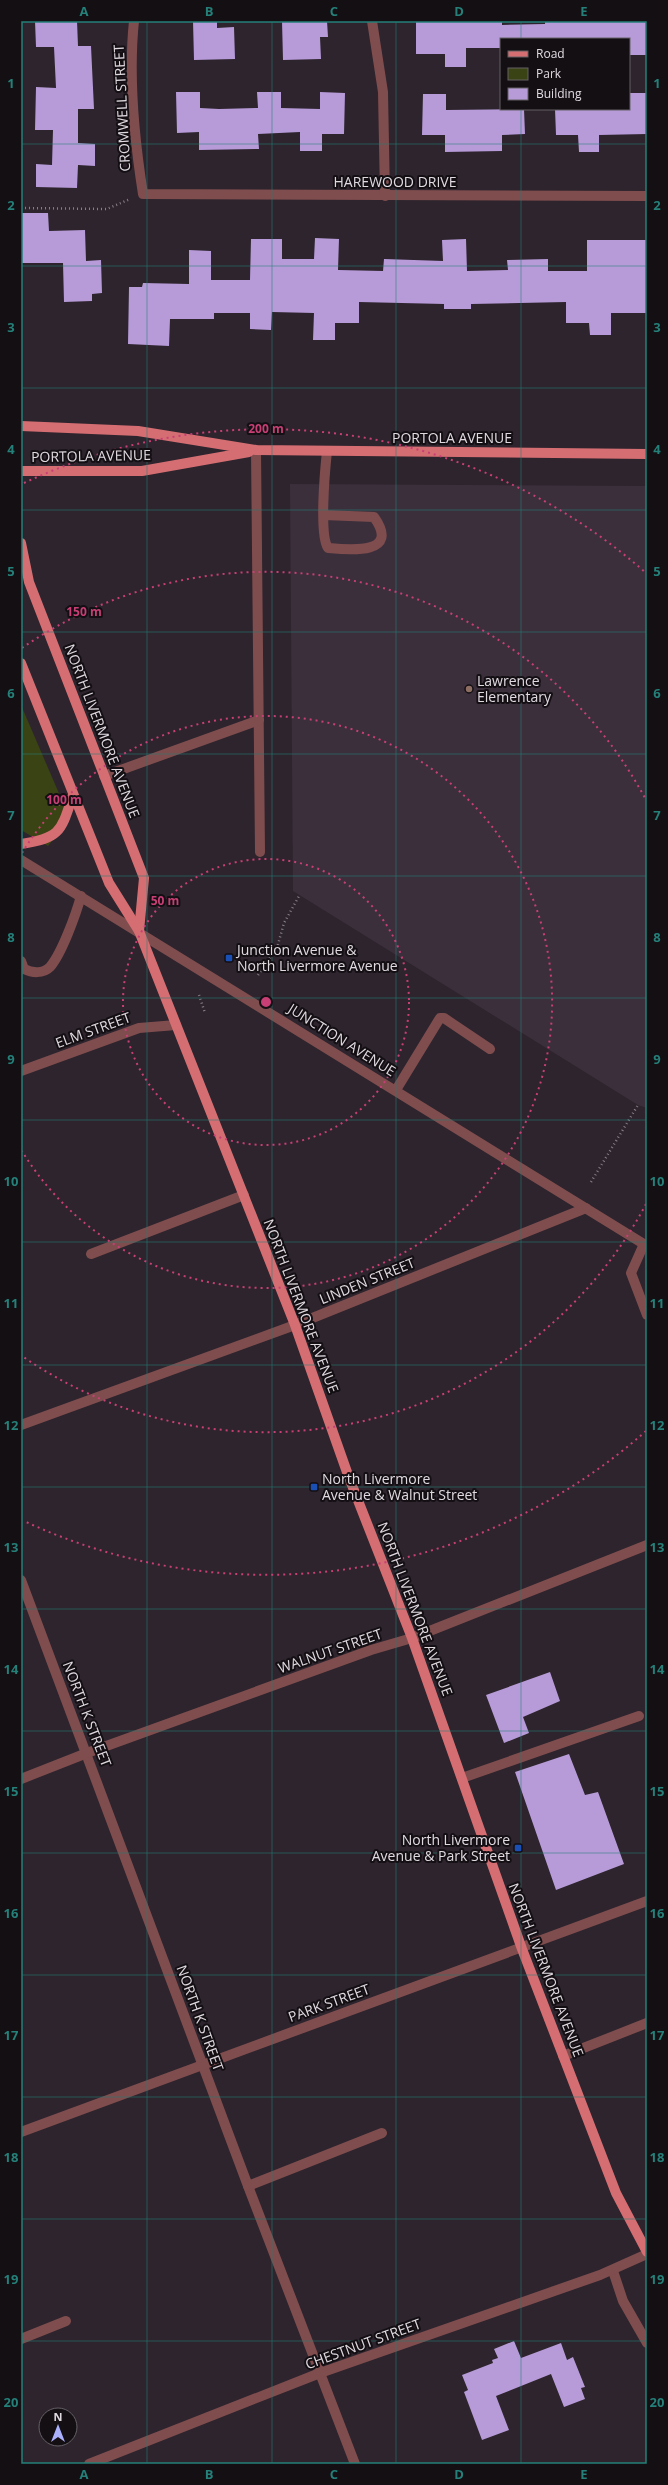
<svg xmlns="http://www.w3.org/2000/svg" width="668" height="2485" font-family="'Open Sans',sans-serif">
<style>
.built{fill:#3b2f3c}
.green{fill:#3a4313}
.building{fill:#b79bd8}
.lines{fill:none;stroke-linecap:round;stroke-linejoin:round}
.path{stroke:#867f86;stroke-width:2.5;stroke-dasharray:1 3;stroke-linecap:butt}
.minor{stroke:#7f4d4e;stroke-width:10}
.major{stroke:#d56e72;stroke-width:10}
.grid{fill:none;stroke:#248079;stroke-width:1;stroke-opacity:0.55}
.ring{fill:none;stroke:#c83f76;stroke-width:2;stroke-dasharray:2 4}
.education-dot{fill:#8d6e63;stroke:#130f13;stroke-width:1.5}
.transit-dot{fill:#1a4fb4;stroke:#130f13;stroke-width:1.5}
.labels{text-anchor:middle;stroke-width:4;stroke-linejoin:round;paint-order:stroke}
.street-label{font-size:14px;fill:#e0dae0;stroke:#130f13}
.poi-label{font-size:14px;fill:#e0dae0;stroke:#130f13;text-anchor:start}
.centre{fill:#c83f76;stroke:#130f13;stroke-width:2}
.ring-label{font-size:12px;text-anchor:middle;font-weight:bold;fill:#c83f76;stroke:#130f13;stroke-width:4;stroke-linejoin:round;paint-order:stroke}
.neatline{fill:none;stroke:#248079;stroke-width:1.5}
.grid-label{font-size:13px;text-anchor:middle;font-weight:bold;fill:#248079}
</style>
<rect width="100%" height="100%" fill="#2d242d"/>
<polygon class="built" points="290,484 647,486 647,1108 638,1105 293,891"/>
<polygon class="green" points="21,705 70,819 48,846 21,830"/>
<g class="building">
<polygon points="35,21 77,21 78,46 91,46 94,109 78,109 78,143 95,144 95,166 78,165 77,188 36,187 36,164 52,165 53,130 35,130 36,87 56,88 54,47 36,47"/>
<polygon points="193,21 217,21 217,28 234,27 235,59 194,60"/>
<polygon points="282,21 327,21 328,37 320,37 321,59 283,60"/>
<polygon points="416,21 502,21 502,25 545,24 545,21 647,21 647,55 629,55 629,39 501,39 501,48 466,48 466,67 445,67 445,54 416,54"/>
<polygon points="176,92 200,92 200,108 219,109 258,108 257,92 281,92 281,108 320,109 320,92 345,93 344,134 322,134 322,151 300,151 300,132 258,134 259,149 199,150 199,132 177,133"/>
<polygon points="629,93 647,93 647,134 599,135 599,152 579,152 578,135 556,135 555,109 629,109"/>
<polygon points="423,94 446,94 446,110 524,109 525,134 502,135 502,151 445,152 445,135 422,135"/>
<polygon points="21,213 48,213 49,231 85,230 86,261 101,260 102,293 92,294 92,301 64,302 63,263 21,263"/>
<polygon points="315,238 339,239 338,270 383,271 384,259 443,261 442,240 466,239 467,271 508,270 507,260 548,259 548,271 587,271 587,240 647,240 647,313 611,313 611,335 590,335 589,323 566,323 566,302 471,304 471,309 444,309 444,304 359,302 359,323 335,323 335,340 313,340 314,313 272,312 271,330 250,329 250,313 214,313 214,319 170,319 169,346 128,344 129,287 142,287 143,283 189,284 189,250 211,251 211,280 250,280 251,239 282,239 282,259 314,259"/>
<polygon points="550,1672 560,1701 523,1717 529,1733 504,1743 486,1695"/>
<polygon points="569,1754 585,1795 598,1792 624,1864 556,1890 515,1772"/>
<polygon points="514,2341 521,2358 561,2343 567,2360 573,2357 585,2387 581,2388 585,2399 564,2407 551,2374 496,2396 509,2430 482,2440 464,2392 468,2390 462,2375 493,2363 492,2360 498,2358 494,2349"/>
</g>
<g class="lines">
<g class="path">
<polyline points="21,208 107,209 130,199"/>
<polyline points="258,975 277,948 284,923 299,896"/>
<polyline points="199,995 205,1013"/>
<polyline points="591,1182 638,1105"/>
</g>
<g class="minor">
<path d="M 134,21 C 128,78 134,137 143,194 L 647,196"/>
<polyline points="372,21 383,92 385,196"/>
<polyline points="256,450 260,852"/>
<path d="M 324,515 L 374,517 C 401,555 350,550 328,548 C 319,535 325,470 327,451"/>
<polyline points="104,776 259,720"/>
<polyline points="21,860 647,1246"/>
<path d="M 21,961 L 24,969 C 32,973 43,974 50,967 C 62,953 76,914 81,896"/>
<polyline points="21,1071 139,1028 176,1025"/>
<polyline points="396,1090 440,1018 444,1018 490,1049"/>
<polyline points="644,1244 631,1273 647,1315"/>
<polyline points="91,1254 244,1195"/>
<polyline points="21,1425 295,1325 586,1208"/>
<polyline points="21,1580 248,2186 355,2464"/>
<polyline points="462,1778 639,1716"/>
<polyline points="21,1779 87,1753 371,1650 412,1638 647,1545"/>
<polyline points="563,2056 647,2023"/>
<path d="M 21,2132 C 229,2054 439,1979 647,1901"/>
<polyline points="248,2186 382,2133"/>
<polyline points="613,2271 623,2301 647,2343"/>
<polyline points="21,2339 66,2321"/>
<polyline points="89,2464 320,2373 600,2275 647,2254"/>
</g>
<g class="major">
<polyline points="21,426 138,431 256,450 647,454"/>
<polyline points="21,471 142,471 249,452"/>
<polyline points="21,543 29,582 144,878 139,931"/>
<polyline points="21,663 109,883 139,931 295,1325 348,1475 412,1638 522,1949 616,2193 647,2252"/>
<path d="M 21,844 C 61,838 61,831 73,795"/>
</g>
</g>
<path class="grid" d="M 147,21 L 147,2464M 272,21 L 272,2464M 396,21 L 396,2464M 521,21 L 521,39M 521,109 L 521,2464M 21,144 L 647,144M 21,266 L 647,266M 21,388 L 647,388M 21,510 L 647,510M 21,632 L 647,632M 21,754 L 647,754M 21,876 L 647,876M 21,998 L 647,998M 21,1120 L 647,1120M 21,1242 L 647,1242M 21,1365 L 647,1365M 21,1487 L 647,1487M 21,1609 L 647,1609M 21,1731 L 647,1731M 21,1853 L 647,1853M 21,1975 L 647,1975M 21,2097 L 647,2097M 21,2219 L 647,2219M 21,2341 L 647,2341"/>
<g class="ring">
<circle cx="266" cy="1002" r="143"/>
<path d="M22 853A286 286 0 1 1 22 1151"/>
<path d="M646 1204A430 430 0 0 1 22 1356M22 648A430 430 0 0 1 646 800"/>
<path d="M646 1431A573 573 0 0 1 24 1521M24 483A573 573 0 0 1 646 573"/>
</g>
<circle class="education-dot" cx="469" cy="689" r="4"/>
<g class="transit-dot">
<rect x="225" y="954" width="8" height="8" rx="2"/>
<rect x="310" y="1483" width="8" height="8" rx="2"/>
<rect x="514" y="1844" width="8" height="8" rx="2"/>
</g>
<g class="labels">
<g class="street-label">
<text transform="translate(122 108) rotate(-93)" y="5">CROMWELL STREET</text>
<text x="395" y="187">HAREWOOD DRIVE</text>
<text x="452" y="443">PORTOLA AVENUE</text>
<text transform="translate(91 456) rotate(-1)" y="5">PORTOLA AVENUE</text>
<text transform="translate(102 731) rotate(69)" y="5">NORTH LIVERMORE AVENUE</text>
<text transform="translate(93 1030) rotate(-20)" y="5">ELM STREET</text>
<text transform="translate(342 1040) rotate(32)" y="5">JUNCTION AVENUE</text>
<text transform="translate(367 1281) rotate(-22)" y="5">LINDEN STREET</text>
<text transform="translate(301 1306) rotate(69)" y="5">NORTH LIVERMORE AVENUE</text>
<text transform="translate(415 1609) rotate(69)" y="5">NORTH LIVERMORE AVENUE</text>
<text transform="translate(330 1651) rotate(-19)" y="5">WALNUT STREET</text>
<text transform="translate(87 1714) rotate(69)" y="5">NORTH K STREET</text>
<text transform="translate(546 1970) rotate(69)" y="5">NORTH LIVERMORE AVENUE</text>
<text transform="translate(329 2003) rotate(-20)" y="5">PARK STREET</text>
<text transform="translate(200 2018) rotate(70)" y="5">NORTH K STREET</text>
<text transform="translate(363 2344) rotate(-20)" y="5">CHESTNUT STREET</text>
</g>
<g class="poi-label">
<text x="477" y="686">Lawrence<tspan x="477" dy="16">Elementary</tspan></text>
<text x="237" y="955">Junction Avenue &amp;<tspan x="237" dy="16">North Livermore Avenue</tspan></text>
<text x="322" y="1484">North Livermore<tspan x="322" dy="16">Avenue &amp; Walnut Street</tspan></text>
<text x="510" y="1845" text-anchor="end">North Livermore<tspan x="510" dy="16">Avenue &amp; Park Street</tspan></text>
</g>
</g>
<circle cx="266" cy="1002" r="6" class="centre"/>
<g class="ring-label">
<text x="266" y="433">200 m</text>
<text x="84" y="616">150 m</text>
<text x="64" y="804">100 m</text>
<text x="165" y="905">50 m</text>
</g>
<rect width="668" height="2485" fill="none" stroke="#130f13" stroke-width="44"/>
<rect x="500" y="38" width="130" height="72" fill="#130f13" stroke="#656065"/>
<rect x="508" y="51" width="20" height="6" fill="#d56e72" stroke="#656065"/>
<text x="536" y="58" font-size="12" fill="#e0dae0">Road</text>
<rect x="508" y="68" width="20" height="12" fill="#3a4313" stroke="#656065"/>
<text x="536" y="78" font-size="12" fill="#e0dae0">Park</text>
<rect x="508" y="88" width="20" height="12" fill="#b79bd8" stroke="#656065"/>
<text x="536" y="98" font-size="12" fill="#e0dae0">Building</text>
<g transform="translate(58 2427)"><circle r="19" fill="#130f13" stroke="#656065"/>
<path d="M0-3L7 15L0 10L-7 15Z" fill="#aab0fb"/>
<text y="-6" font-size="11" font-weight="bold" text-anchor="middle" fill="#e0dae0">N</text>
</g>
<rect x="22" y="22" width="624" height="2441" class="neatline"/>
<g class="grid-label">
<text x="84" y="16">A</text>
<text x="209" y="16">B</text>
<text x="334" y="16">C</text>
<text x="459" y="16">D</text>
<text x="584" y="16">E</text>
<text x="11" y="88">1</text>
<text x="657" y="88">1</text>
<text x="11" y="210">2</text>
<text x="657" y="210">2</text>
<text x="11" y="332">3</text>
<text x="657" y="332">3</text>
<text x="11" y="454">4</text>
<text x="657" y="454">4</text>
<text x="11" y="576">5</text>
<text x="657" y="576">5</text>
<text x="11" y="698">6</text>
<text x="657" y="698">6</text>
<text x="11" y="820">7</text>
<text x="657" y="820">7</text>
<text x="11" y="942">8</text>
<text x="657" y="942">8</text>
<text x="11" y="1064">9</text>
<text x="657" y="1064">9</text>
<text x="11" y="1186">10</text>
<text x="657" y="1186">10</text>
<text x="11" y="1308">11</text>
<text x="657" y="1308">11</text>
<text x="11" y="1430">12</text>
<text x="657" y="1430">12</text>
<text x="11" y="1552">13</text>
<text x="657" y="1552">13</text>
<text x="11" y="1674">14</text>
<text x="657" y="1674">14</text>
<text x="11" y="1796">15</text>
<text x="657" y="1796">15</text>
<text x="11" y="1918">16</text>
<text x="657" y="1918">16</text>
<text x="11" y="2040">17</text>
<text x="657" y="2040">17</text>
<text x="11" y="2162">18</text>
<text x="657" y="2162">18</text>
<text x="11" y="2284">19</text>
<text x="657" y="2284">19</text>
<text x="11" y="2407">20</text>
<text x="657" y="2407">20</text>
<text x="84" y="2479">A</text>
<text x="209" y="2479">B</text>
<text x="334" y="2479">C</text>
<text x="459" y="2479">D</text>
<text x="584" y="2479">E</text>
</g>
</svg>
